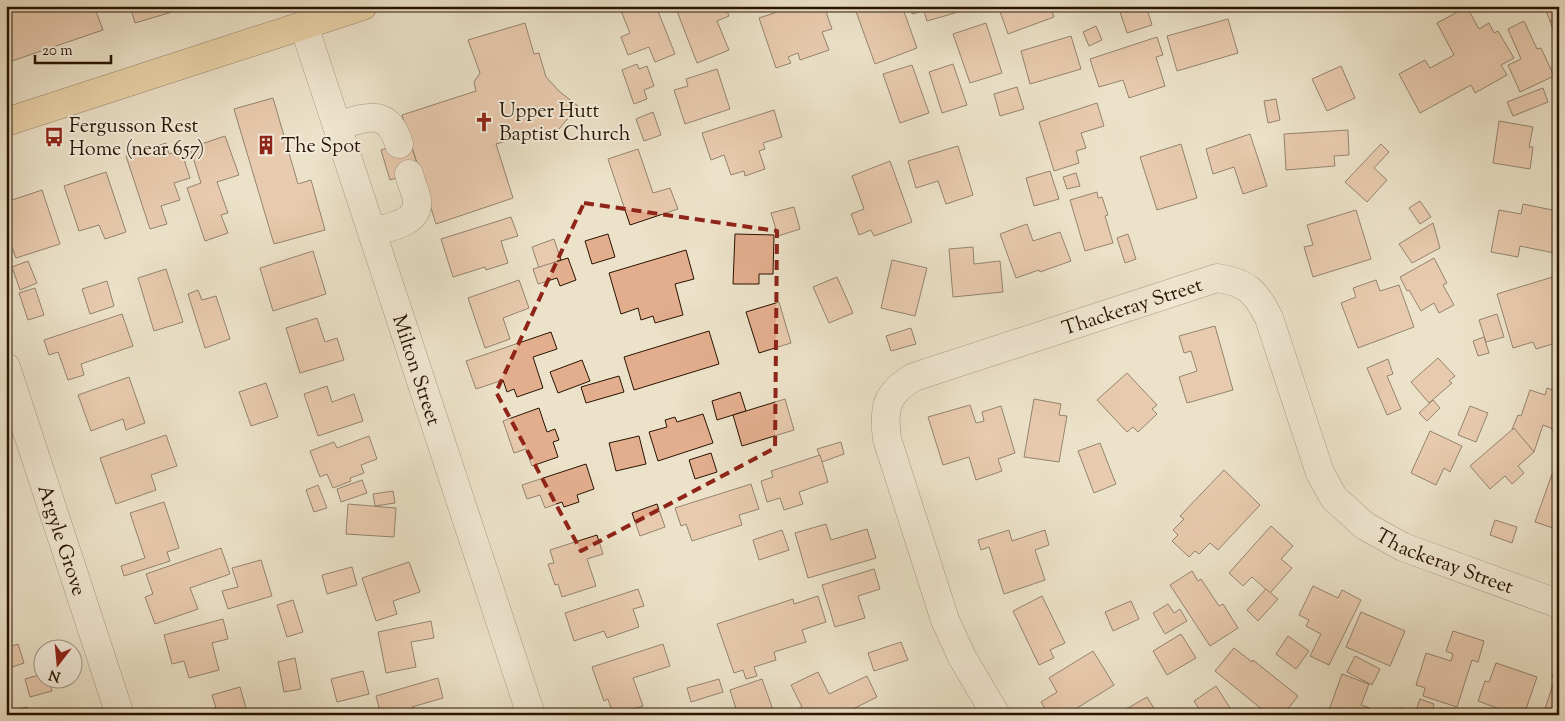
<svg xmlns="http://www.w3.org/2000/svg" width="1565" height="721" font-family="'Sorts Mill Goudy',serif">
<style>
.building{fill:#e3ae8e;stroke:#281302}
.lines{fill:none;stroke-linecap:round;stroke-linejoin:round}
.minor-casing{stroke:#594734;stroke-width:29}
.major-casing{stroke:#281302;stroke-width:29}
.minor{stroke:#f3ecdc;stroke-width:28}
.major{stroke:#e6c184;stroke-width:28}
.marked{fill:none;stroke:#8f2418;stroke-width:4;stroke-dasharray:10 6;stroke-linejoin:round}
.labels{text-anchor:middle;stroke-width:4;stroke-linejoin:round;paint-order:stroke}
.poi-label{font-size:20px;fill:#281302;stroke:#f3ecdc;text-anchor:start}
.street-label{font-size:20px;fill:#281302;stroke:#f3ecdc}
</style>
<rect width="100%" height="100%" fill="#ece2c9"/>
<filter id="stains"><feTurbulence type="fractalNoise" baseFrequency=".004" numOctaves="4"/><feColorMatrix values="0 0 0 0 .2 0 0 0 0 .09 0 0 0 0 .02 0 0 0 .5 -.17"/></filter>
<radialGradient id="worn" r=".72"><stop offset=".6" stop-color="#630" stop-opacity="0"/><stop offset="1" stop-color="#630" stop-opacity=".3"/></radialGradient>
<g class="building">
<polygon points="6,6 9,9 17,6 94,6 103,30 6,63"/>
<polygon points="130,6 170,6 172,12 135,23"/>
<polygon points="619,6 656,6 675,54 655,62 649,47 628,55 621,37 630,33"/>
<polygon points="675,6 725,6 729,16 717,21 729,50 697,63"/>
<polygon points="795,6 813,6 814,9 824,6 832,29 822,32 829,50 800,60 798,53 788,57 791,63 776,68 759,18"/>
<polygon points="854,6 902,6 917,48 875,64"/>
<polygon points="910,6 979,6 927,21 924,11 912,14"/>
<polygon points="998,6 1050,6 1054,17 1008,34"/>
<polygon points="1118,6 1146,6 1152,25 1127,33"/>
<polygon points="1544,6 1559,6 1559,17 1550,21"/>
<polygon points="1467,7 1479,29 1489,23 1494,33 1498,31 1514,58 1501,65 1507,75 1475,93 1471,85 1420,113 1399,74 1425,60 1430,68 1454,55 1437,23"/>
<polygon points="1559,17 1559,45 1550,21"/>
<polygon points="1228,19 1238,53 1177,71 1167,36"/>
<polygon points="1524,21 1537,49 1541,48 1554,76 1520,92 1508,65 1521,59 1508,29"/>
<polygon points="525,23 534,54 539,53 546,77 560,92 578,106 550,140 536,129 533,133 496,144 513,198 436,224 402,115 476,91 474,82 480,73 468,40"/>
<polygon points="986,23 1002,73 970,83 953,34"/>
<polygon points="1096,26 1102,40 1089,46 1083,32"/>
<polygon points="1071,36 1081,69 1030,84 1021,51"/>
<polygon points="1157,37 1163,55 1156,57 1165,86 1129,98 1123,80 1099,87 1090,59"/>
<polygon points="637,64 639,69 647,66 654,86 644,90 647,99 634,104 622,70"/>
<polygon points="953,64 967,105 942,113 929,72"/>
<polygon points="912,65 929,113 900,123 883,74"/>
<polygon points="1341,66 1355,98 1327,111 1312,79"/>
<polygon points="717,69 730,109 685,124 674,90 688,86 686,79"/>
<polygon points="1017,87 1024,109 1000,116 994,94"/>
<polygon points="1543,88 1548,102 1513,116 1507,102"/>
<polygon points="273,98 298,184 311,180 325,230 274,244 234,109"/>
<polygon points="1276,99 1280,120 1268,123 1264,101"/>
<polygon points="1097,103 1104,126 1081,133 1086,148 1076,151 1079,163 1054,171 1039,122"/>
<polygon points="774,110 782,137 763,143 765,149 759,151 765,169 745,176 744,171 731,175 724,155 711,160 702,133"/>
<polygon points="653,112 661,135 644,141 636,119"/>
<polygon points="1499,121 1533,127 1529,147 1533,147 1530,169 1493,163"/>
<polygon points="1348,130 1349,155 1334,156 1335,166 1286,170 1284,134"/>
<polygon points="1250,134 1267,186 1243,194 1234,167 1213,174 1206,149"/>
<polygon points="225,136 239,175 217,182 228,213 221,215 228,233 205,241 187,188 201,183 190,148"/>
<polygon points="410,141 419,171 390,180 381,150"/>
<polygon points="166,143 169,154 181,150 190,178 174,183 180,200 161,206 167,224 150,229 126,156"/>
<polygon points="1181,144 1197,198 1157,210 1140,157"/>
<polygon points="1381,144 1389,152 1374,168 1387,180 1367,202 1345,182"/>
<polygon points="958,146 973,195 946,204 938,181 916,188 908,161"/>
<polygon points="638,149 653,193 670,188 678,209 630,225 608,159"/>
<polygon points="890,161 912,222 874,236 871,230 859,235 851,214 864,209 852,176"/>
<polygon points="1050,171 1059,199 1034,206 1026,178"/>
<polygon points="106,172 126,232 105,239 99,225 79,231 64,186"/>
<polygon points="1076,173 1080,186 1067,189 1063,177"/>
<polygon points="42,190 60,244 16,258 6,230 6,202"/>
<polygon points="1097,192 1098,198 1102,197 1108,215 1105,216 1113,243 1085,251 1070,200"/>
<polygon points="1420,201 1431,217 1420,224 1409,208"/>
<polygon points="1523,204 1557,211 1553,226 1559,228 1559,254 1520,246 1518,257 1491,252 1499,210 1521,214"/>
<polygon points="794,207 800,229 778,236 771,213"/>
<polygon points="1356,210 1371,259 1313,277 1304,247 1313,245 1307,225"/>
<polygon points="511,217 518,236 501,241 508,263 486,270 485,267 453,277 441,239"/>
<polygon points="1433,223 1440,248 1412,263 1399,244"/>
<polygon points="1027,224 1033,241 1060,232 1071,261 1040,272 1039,270 1016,278 1000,234"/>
<polygon points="608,234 615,257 592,264 585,241"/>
<polygon points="735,234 774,235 773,274 759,274 759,284 733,284"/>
<polygon points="1128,234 1136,259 1125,263 1117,238"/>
<polygon points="554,239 561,260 539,268 532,247"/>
<polygon points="973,247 974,264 1000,261 1003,292 953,297 949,249"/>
<polygon points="686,250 694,279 675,284 683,315 655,323 653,316 641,320 638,308 621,314 609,273"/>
<polygon points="313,251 326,294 273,311 260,268"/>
<polygon points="568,258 576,280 560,286 557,278 538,284 533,269"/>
<polygon points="1434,258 1447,283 1443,285 1454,305 1439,313 1434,303 1421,311 1409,290 1407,291 1400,277"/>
<polygon points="892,260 927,268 915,316 881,308"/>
<polygon points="28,261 37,283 20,290 12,267"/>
<polygon points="166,269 183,322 154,331 138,278"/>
<polygon points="1559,275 1559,321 1557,322 1559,329 1559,342 1536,349 1533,342 1513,348 1497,294"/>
<polygon points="837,277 853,313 829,323 813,287"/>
<polygon points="519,280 529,308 503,318 510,339 485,348 468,298"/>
<polygon points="1376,280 1380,291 1399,285 1414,327 1358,348 1341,303 1356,297 1353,288"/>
<polygon points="107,281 114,306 90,314 82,289"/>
<polygon points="35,288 44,315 28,320 19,293"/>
<polygon points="198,290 202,300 216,296 230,339 205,348 188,294"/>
<polygon points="779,302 791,343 759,353 746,312"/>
<polygon points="122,314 133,346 81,364 84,375 68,380 58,352 49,355 44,340"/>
<polygon points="1497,314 1504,337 1486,342 1479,320"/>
<polygon points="317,318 325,342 337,338 344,360 300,373 286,328"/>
<polygon points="1215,326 1233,390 1187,403 1179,377 1197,371 1191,351 1184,353 1179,336"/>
<polygon points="911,328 916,344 891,351 886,336"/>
<polygon points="709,331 719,364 634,390 624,357"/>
<polygon points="551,332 557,349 533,357 543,388 517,397 514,389 507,392 503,380 476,389 466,361"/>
<polygon points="1484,337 1489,353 1478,356 1473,341"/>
<polygon points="1438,358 1455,376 1449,381 1452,383 1429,403 1411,382"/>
<polygon points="1388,359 1393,374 1387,376 1401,409 1387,415 1367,368"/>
<polygon points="582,360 590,381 558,393 550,372"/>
<polygon points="1127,373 1157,405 1152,409 1157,414 1138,432 1133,427 1127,432 1097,400"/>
<polygon points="619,376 624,392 586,403 581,387"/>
<polygon points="129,377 145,423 126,430 123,419 91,431 78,395"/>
<polygon points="266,383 278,417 251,426 239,392"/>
<polygon points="327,386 332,402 354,394 363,421 318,436 304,394"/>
<polygon points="1547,388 1559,392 1559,413 1553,429 1543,425 1534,452 1512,429 1518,415 1521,416 1530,390 1545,395"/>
<polygon points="740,392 746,411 717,420 712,401"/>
<polygon points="785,399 794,430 742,446 733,415"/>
<polygon points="1034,399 1061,404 1059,415 1067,416 1059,462 1024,457"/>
<polygon points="1433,400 1440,408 1427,421 1419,413"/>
<polygon points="970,405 976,423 984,421 982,412 1001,406 1015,453 998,459 1002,471 976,480 969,457 943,465 928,417"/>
<polygon points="1470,406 1488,413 1476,442 1458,435"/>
<polygon points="539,408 547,432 555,429 559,440 553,442 558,457 532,466 526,449 514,453 503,421"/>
<polygon points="1559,413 1559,434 1552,431"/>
<polygon points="703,414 713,443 658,461 649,432 667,427 665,420 675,417 677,422"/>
<polygon points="1514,428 1534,452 1518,466 1524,473 1512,484 1505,476 1490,489 1470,466"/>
<polygon points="1430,431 1462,446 1450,472 1444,468 1436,485 1411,473"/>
<polygon points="166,435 177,466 151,475 156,490 116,504 100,458"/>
<polygon points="369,436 377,459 361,465 364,473 350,478 351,481 333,488 327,474 320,477 310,451 334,442 337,448"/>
<polygon points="639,436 646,464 616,471 609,443"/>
<polygon points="841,442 844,454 822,462 817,449"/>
<polygon points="1100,443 1116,484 1094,493 1078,451"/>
<polygon points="711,453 717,472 695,479 689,460"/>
<polygon points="820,455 828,482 799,492 803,504 784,510 780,498 767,502 761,481 773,477 771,471"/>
<polygon points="586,464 594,489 577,495 579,502 564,507 562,502 545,508 540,495 527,499 522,485"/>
<polygon points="1224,470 1260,505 1218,550 1210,543 1199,554 1195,551 1189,557 1172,541 1178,535 1173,530 1184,519 1180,516"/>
<polygon points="1552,474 1559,477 1559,530 1535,522"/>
<polygon points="362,480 367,493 341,502 337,489"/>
<polygon points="751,484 759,509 739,515 742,525 692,541 686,524 681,526 675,508"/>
<polygon points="318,485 327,508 314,512 306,490"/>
<polygon points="393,491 395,503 375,506 373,494"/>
<polygon points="164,502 179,548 167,552 170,561 124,576 121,566 145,558 130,513"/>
<polygon points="348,504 396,508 394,537 346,534"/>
<polygon points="657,504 665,527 640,536 632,513"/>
<polygon points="1495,520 1517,527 1512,543 1490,535"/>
<polygon points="826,524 831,540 867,529 876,558 808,578 795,533"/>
<polygon points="1271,526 1293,546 1281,559 1292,568 1270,593 1252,577 1243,586 1229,573"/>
<polygon points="782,530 789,550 759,560 753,540"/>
<polygon points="1009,530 1012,541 1045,530 1049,545 1035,550 1045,580 1004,594 989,547 981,550 978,540"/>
<polygon points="597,535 603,554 587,559 596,586 562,597 558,584 555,585 548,564 554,563 550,550"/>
<polygon points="221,548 230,574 190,588 198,609 155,624 145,597 153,594 146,574"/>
<polygon points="261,560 272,596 228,609 222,591 238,587 232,568"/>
<polygon points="409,562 420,592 393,601 397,614 376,621 362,578"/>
<polygon points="352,567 357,585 327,594 322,575"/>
<polygon points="874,569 880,589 858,596 865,618 835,627 822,585"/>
<polygon points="1192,571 1198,581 1201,579 1219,606 1223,604 1238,628 1210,646 1170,585"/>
<polygon points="1313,586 1338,598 1342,590 1361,600 1329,665 1310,656 1321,634 1306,626 1309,620 1299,615"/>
<polygon points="638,589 644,606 633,609 639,627 607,638 604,631 574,641 565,613"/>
<polygon points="1266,589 1278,599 1258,621 1247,610"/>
<polygon points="818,596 826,622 802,630 806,642 774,652 776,660 754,667 757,676 746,679 743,670 734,673 717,624 793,599 794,604"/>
<polygon points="1042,596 1065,643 1050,650 1054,658 1039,665 1013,611"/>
<polygon points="293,600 303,632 287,637 277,605"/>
<polygon points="1131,601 1139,619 1113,631 1105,612"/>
<polygon points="1168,604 1174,613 1180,609 1187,621 1165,634 1153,613"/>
<polygon points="1361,612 1405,631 1390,666 1346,647"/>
<polygon points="223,619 228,639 212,643 219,670 189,678 184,661 172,664 164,635"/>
<polygon points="431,621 434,638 411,642 416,667 386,673 378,632"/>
<polygon points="1453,631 1484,641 1478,662 1472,660 1457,707 1423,696 1425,688 1416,685 1426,653 1451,661 1453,654 1446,651"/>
<polygon points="1181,634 1196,658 1167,675 1153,651"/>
<polygon points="1288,636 1309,651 1296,669 1276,654"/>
<polygon points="901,642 908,660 874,671 868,653"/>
<polygon points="18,644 24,663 6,669 6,648"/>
<polygon points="663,644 670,666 633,678 643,706 613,715 608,699 604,701 592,667"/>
<polygon points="1234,648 1252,662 1253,660 1298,696 1283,715 1269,715 1215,671"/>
<polygon points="1093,651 1114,685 1066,715 1049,715 1041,702 1057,692 1049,678"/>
<polygon points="1355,656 1380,669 1372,685 1347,672"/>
<polygon points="1559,657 1559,715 1543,715 1555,678 1552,677"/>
<polygon points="295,658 301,689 284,692 278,662"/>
<polygon points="1496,663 1537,677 1524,715 1511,713 1510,715 1499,715 1495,713 1497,708 1478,701 1485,681 1489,682"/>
<polygon points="363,671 369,694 337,702 331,679"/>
<polygon points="818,672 829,694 867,676 877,697 841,715 786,715 802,707 791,685"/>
<polygon points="42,674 42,678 48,678 52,691 30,697 25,679"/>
<polygon points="1342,674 1369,684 1361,705 1370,708 1367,715 1318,715 1320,710 1328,713"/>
<polygon points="438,678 443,698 412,707 415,715 381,715 376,696"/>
<polygon points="719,679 723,692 691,702 687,688"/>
<polygon points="762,679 773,710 766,712 767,715 738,715 730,690"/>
<polygon points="1216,686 1234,714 1232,715 1203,715 1194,701"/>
<polygon points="240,687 248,715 195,715 216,708 212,695"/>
<polygon points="1147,697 1158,715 1116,715"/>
<polygon points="1420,699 1434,704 1431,715 1398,715 1400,708 1415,713"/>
<polygon points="27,707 30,715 6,715 6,713"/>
</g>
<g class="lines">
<defs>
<g id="minor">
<path id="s1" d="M 304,26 L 531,715"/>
<path d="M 337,126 C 366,117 388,107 399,144"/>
<path d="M 372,232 C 388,227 419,224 417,201 C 416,192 411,183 409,174"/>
<path id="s2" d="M 6,367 L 120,715"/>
<path id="s3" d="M 996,715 L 962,657 L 945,620 L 887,439 C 883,408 886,393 914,377 L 1217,278 C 1247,282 1256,292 1269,318 L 1320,473 L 1334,498 L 1365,526 L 1403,547 L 1559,604"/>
</g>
<polyline id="major" points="6,122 363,6"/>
</defs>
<use href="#minor" class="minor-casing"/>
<use href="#major" class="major-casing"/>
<use href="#minor" class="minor"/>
<use href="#major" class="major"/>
</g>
<path d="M0 0H1565V721H0ZM 584,203 L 777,231 L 775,448 L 581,551 L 496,392 Z" fill="#ece2c9" fill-opacity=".55" fill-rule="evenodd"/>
<path class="marked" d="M 584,203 L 777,231 L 775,448 L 581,551 L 496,392 Z"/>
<defs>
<symbol id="church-bare" viewBox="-9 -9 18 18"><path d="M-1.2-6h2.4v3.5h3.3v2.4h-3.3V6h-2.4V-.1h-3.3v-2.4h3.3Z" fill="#8f2418" stroke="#f3ecdc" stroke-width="2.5" paint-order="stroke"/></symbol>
<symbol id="bus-bare" viewBox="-9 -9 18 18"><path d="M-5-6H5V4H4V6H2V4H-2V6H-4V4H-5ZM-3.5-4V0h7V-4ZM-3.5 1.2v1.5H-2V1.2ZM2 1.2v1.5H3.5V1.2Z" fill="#8f2418" stroke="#f3ecdc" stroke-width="2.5" paint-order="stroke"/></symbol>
<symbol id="building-bare" viewBox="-9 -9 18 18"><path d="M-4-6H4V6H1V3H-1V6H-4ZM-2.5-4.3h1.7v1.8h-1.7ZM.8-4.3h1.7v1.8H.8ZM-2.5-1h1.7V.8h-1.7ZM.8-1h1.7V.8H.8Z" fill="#8f2418" stroke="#f3ecdc" stroke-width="2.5" paint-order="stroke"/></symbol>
</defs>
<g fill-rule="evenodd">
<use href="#church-bare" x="470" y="108" width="28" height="28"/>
<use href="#bus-bare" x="40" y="123" width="28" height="28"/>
<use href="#building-bare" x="252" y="131" width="28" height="28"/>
</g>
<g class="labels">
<g class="poi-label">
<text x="499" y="117">Upper Hutt<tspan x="499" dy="23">Baptist Church</tspan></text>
<text x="69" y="132">Fergusson Rest<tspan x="69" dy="23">Home (near 657)</tspan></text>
<text x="281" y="152">The Spot</text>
</g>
<g class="street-label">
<text dy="7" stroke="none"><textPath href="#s3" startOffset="601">Thackeray Street</textPath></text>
<text dy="7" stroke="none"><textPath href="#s1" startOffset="362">Milton Street</textPath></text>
<text dy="7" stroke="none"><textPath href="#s2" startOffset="182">Argyle Grove</textPath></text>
<text dy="7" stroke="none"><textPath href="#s3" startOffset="1081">Thackeray Street</textPath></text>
</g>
</g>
<rect width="1565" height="721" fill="none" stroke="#ece2c9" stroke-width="25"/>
<rect x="8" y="8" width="1550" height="706" fill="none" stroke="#281302" stroke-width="2.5"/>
<rect x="12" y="12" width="1540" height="696" fill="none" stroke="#281302"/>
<g transform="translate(58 664) rotate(196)"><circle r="24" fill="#f3ecdc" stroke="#a29585"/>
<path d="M0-4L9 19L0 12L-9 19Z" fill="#8f2418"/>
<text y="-8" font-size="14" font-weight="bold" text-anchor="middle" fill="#281302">N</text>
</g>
<path d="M35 55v8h76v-8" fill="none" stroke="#281302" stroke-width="2.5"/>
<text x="42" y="55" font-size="15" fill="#281302" stroke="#f3ecdc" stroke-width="4" paint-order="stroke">20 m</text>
<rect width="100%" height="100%" filter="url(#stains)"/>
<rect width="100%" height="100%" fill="url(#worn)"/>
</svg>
